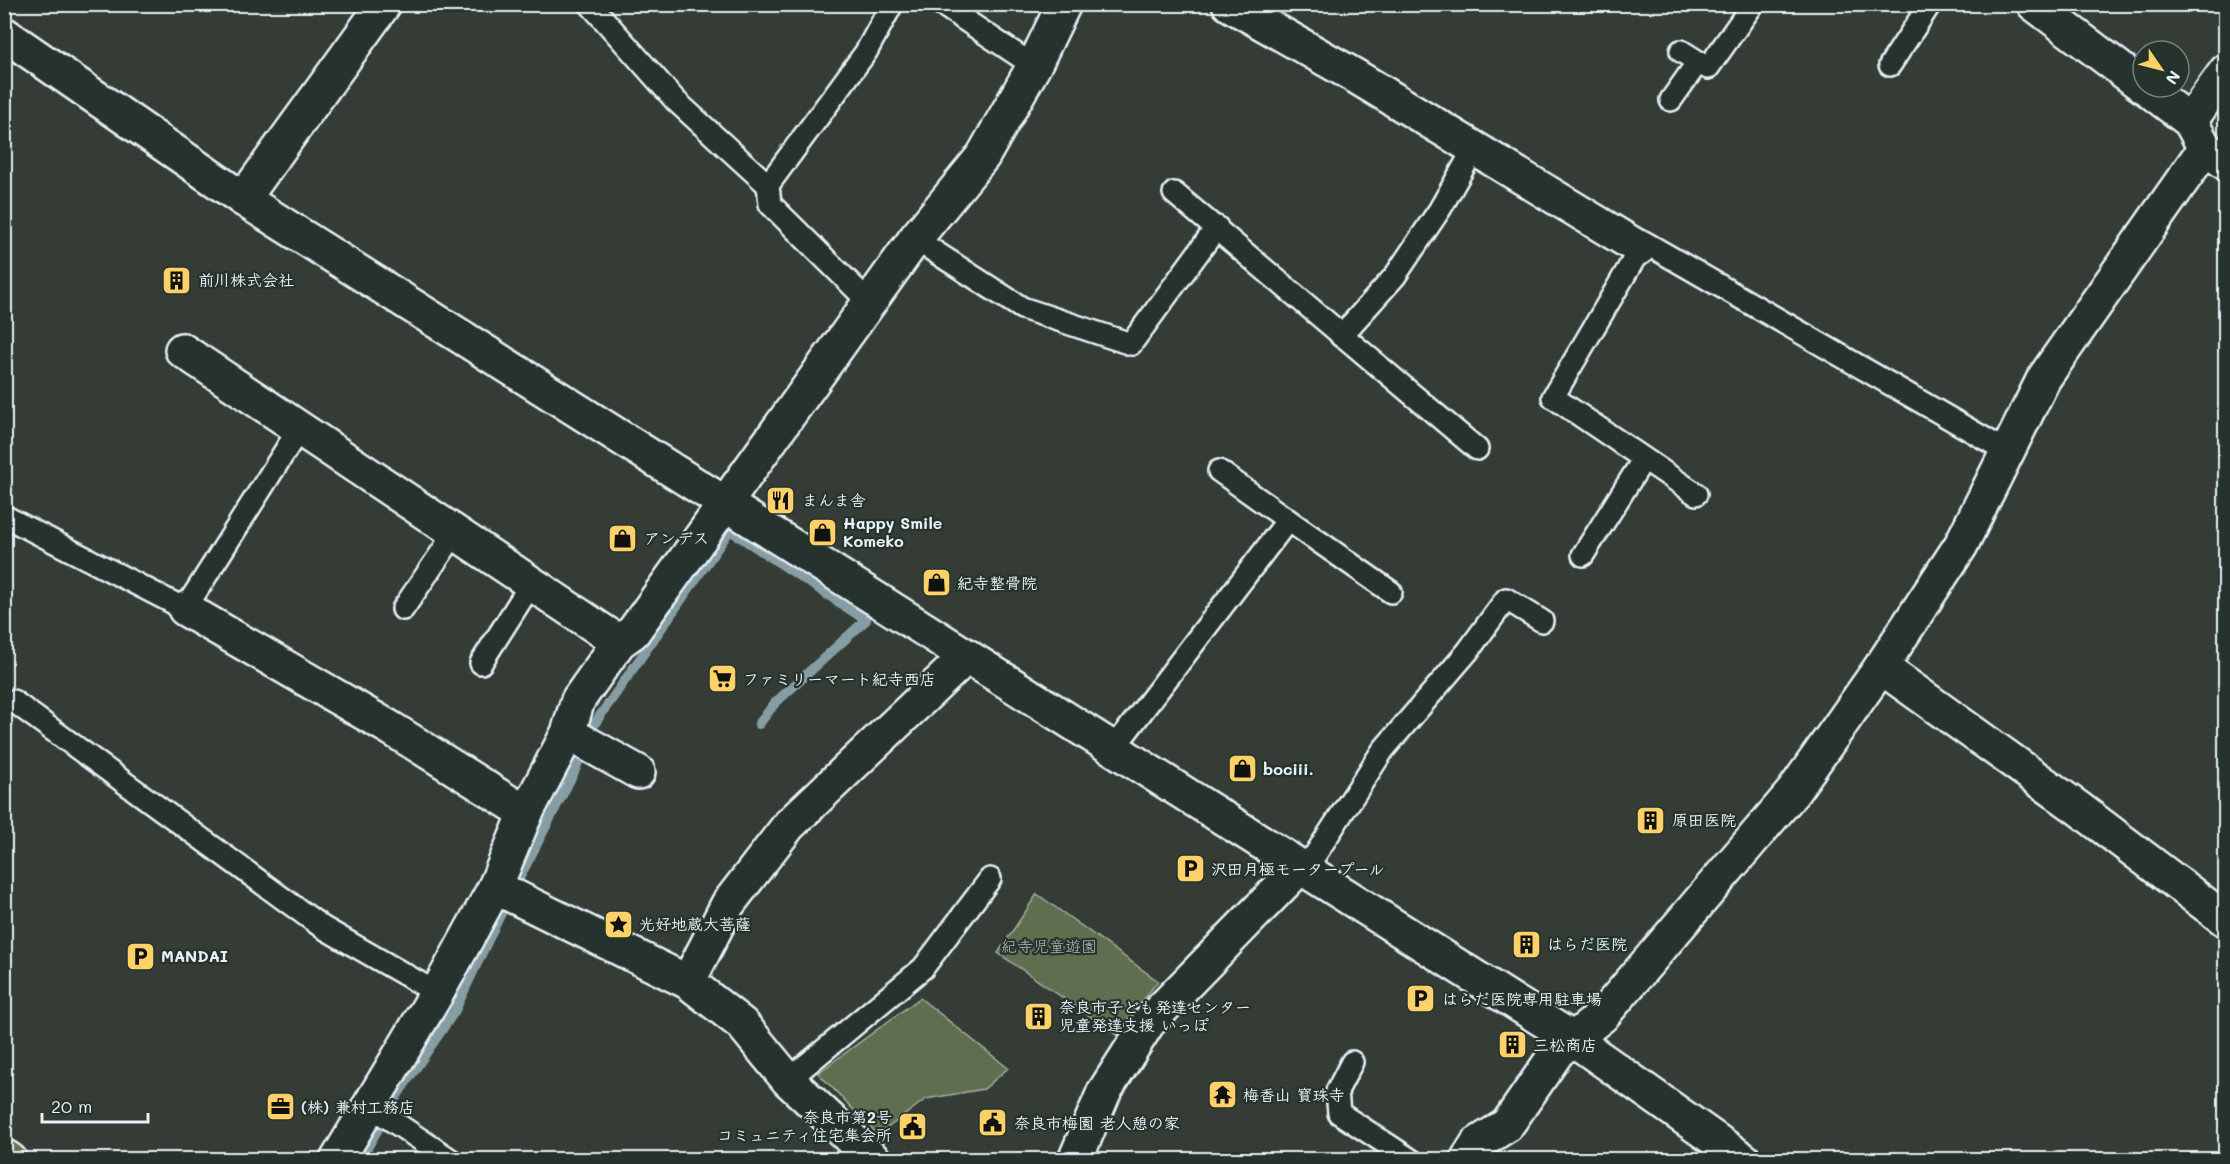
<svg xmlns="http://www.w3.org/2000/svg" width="2230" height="1164" font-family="Mali,'Klee One',sans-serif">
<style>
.green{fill:#5f6e50;stroke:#a4b0a4;stroke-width:1.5}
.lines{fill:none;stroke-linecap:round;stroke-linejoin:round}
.stream{stroke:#869ea3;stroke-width:10}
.service-casing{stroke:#e8f1f8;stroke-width:26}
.minor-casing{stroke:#e8f1f8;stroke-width:38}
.tertiary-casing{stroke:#e8f1f8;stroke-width:38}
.trunk-casing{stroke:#e8f1f8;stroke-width:38}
.service{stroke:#26332d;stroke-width:21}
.minor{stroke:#26332d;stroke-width:33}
.tertiary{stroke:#26332d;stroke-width:33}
.trunk{stroke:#706f52;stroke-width:33}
.labels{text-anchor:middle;stroke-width:4.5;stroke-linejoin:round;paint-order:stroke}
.poi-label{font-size:16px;font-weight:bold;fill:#e8f1f8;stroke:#26332d;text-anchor:start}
.park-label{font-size:16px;fill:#b1bdb5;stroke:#26332d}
</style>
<rect width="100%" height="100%" fill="#343c35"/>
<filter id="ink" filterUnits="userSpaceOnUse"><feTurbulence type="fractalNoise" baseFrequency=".0167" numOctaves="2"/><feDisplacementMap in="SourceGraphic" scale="12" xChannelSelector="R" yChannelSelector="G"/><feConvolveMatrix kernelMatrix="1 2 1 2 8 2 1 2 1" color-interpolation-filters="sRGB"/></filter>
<g filter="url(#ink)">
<g class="green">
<polygon points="1037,894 1158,981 1117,1035 998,953"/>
<polygon points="920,998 1008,1068 984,1089 926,1099 878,1135 818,1073"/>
</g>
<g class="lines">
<polyline class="stream" points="360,1160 398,1094 454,1012 495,925 574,772 595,723 730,530 866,620 775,703 759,724"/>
<defs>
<g id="service">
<polyline points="590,4 676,101 768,185"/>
<polyline points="941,4 1034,66"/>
<polyline points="1681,51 1708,68 1753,4"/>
<polyline points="1890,65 1930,4"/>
<polyline points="1671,100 1698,62"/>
<polyline points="1174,193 1477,449"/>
<polyline points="915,239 1022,308 1131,344 1217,227"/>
<polyline points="870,303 770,204 768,185 866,52 892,4"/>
<polyline points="1341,336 1395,276 1440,209 1474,149"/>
<polyline points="1219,471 1288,520"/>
<polyline points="1696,494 1553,397 1644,242 2008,452"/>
<polyline points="4,516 185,609 299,429"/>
<polyline points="1583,555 1643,460"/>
<polyline points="403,609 455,533"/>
<polyline points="481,663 531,584"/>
<polyline points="13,701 322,927 437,993"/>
<polyline points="1114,748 1288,520 1391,592"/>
<polyline points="1300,867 1315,855 1383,750 1468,651 1506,599 1542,621"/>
<polyline points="1352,1062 1337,1091 1339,1113 1411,1160"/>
<polyline points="788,1080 923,968 990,879"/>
<polyline points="370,1106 451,1160"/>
</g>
<g id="minor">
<polyline points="1229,4 1355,76 1639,248"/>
<polyline points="2034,4 2143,86"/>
<polyline points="2145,87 2190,121 2205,148 2226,163"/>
<polyline points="2190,121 2226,71"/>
<polyline points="243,199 384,4"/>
<polyline points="182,350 619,642"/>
<polyline points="185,609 392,729 526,813"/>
<polyline points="1881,667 2078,808 2226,920"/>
<polyline points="568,733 638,772"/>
<polyline points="495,887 688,982 742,1024 788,1080 874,1160"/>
<polyline points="688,982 728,904 789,825 967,656"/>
<polyline points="337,1160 437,993 495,887 526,813 568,733 578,700 619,642 633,632 915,239 983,156 1034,66 1064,4"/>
<polyline points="1075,1160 1104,1092 1148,1023 1300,867"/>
<polyline points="1467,1160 1477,1144 1507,1125 1558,1051 1602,1016 1793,792 1881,667 1961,545 2044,378 2205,148"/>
</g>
<polyline id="tertiary" points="4,34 243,199 1573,1039 1744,1160"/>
<polyline id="trunk" points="4,1156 10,1160"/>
</defs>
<use href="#service" class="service-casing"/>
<use href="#minor" class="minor-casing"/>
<use href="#tertiary" class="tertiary-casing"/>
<use href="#trunk" class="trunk-casing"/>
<use href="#service" class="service"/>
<use href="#minor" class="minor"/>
<use href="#tertiary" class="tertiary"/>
<use href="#trunk" class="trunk"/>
</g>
</g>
<defs>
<symbol id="building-square" viewBox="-11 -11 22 22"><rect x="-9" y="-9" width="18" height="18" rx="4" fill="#ffd166" stroke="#26332d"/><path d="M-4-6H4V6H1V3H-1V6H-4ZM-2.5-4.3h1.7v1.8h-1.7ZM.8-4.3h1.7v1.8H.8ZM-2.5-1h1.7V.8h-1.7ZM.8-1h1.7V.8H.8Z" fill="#111"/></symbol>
<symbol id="restaurant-square" viewBox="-11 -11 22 22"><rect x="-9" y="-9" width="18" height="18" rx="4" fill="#ffd166" stroke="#26332d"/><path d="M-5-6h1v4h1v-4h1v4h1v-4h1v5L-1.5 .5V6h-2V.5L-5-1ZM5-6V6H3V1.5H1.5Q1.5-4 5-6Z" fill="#111"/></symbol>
<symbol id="shop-square" viewBox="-11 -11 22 22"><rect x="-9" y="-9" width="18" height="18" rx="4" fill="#ffd166" stroke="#26332d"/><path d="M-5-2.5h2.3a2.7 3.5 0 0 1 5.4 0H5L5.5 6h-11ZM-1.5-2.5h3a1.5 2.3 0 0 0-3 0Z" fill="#111"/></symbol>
<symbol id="supermarket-square" viewBox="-11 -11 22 22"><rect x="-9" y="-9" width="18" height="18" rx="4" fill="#ffd166" stroke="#26332d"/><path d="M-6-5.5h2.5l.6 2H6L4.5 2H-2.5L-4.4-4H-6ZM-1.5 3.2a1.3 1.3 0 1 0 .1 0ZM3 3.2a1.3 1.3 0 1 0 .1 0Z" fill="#111"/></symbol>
<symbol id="parking-square" viewBox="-11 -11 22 22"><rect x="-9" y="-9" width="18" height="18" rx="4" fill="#ffd166" stroke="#26332d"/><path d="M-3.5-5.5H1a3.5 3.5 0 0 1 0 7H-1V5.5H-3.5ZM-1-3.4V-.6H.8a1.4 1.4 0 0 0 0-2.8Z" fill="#111"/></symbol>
<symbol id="sight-square" viewBox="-11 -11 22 22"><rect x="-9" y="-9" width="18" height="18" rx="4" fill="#ffd166" stroke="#26332d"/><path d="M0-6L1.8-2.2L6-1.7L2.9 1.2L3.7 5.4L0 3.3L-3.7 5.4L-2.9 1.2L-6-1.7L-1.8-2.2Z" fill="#111"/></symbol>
<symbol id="temple-square" viewBox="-11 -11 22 22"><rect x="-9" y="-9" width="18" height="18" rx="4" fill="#ffd166" stroke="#26332d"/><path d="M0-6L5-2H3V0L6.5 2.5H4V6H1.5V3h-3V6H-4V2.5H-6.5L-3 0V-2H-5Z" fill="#111"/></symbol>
<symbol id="office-square" viewBox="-11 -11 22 22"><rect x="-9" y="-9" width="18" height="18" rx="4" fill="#ffd166" stroke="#26332d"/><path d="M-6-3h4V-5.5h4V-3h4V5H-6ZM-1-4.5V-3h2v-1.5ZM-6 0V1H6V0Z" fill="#111"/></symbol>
<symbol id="civic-square" viewBox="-11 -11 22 22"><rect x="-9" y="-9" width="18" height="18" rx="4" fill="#ffd166" stroke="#26332d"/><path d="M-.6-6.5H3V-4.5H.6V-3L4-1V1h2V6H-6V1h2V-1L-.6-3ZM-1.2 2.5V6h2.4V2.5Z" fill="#111"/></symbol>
</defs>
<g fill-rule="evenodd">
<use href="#building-square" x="160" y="264" width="33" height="33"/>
<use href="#restaurant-square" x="764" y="484" width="33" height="33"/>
<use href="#shop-square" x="806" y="516" width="33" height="33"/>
<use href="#shop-square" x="606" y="522" width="33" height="33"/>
<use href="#shop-square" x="920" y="566" width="33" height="33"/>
<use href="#supermarket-square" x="706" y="662" width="33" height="33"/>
<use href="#shop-square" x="1226" y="752" width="33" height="33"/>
<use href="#building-square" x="1634" y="804" width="33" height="33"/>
<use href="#parking-square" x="1174" y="852" width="33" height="33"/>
<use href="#sight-square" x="602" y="908" width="33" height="33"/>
<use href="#building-square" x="1510" y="928" width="33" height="33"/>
<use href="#parking-square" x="124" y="940" width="33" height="33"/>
<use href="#parking-square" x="1404" y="982" width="33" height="33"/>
<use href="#building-square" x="1022" y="1000" width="33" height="33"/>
<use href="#building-square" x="1496" y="1028" width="33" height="33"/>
<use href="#temple-square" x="1206" y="1078" width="33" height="33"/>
<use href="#office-square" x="264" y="1090" width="33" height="33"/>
<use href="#civic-square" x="976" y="1106" width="33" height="33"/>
<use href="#civic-square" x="896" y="1110" width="33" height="33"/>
</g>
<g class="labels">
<g class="poi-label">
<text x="198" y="286">前川株式会社</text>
<text x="802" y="506">まんま舎</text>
<text x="843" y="529">Happy Smile<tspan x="843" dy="18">Komeko</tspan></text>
<text x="644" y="544">アンデス</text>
<text x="957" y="589">紀寺整骨院</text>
<text x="743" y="685">ファミリーマート紀寺西店</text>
<text x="1263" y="775">bociii.</text>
<text x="1672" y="826">原田医院</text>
<text x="1211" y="875">沢田月極モータープール</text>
<text x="639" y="930">光好地蔵大菩薩</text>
<text x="1547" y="950">はらだ医院</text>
<text x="161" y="962">MANDAI</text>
<text x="1442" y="1005">はらだ医院専用駐車場</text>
<text x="1059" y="1013">奈良市子ども発達センター<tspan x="1059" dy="18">児童発達支援 いっぽ</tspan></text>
<text x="1533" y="1051">三松商店</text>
<text x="1243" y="1101">梅香山 寳珠寺</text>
<text x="301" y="1113">(株) 兼村工務店</text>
<text x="892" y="1123" text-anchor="end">奈良市第2号<tspan x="892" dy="18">コミュニティ住宅集会所</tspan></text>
<text x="1014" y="1129">奈良市梅園 老人憩の家</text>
</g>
<g class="park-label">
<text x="1049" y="952">紀寺児童遊園</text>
</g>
</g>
<rect width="2230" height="1164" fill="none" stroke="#26332d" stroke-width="24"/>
<rect x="12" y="12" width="2206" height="1140" fill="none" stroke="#e8f1f8" stroke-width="2" filter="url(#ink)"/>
<g transform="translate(2161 69) rotate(125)"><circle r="28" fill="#26332d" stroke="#747f7e" stroke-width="1.5"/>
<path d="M0-4.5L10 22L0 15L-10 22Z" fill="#ffd166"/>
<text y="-9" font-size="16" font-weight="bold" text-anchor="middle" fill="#e8f1f8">N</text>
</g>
<path d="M42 1113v9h106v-9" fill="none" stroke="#e8f1f8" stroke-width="3"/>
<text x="51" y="1113" font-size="18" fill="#e8f1f8" stroke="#26332d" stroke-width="4.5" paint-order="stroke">20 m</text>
</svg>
